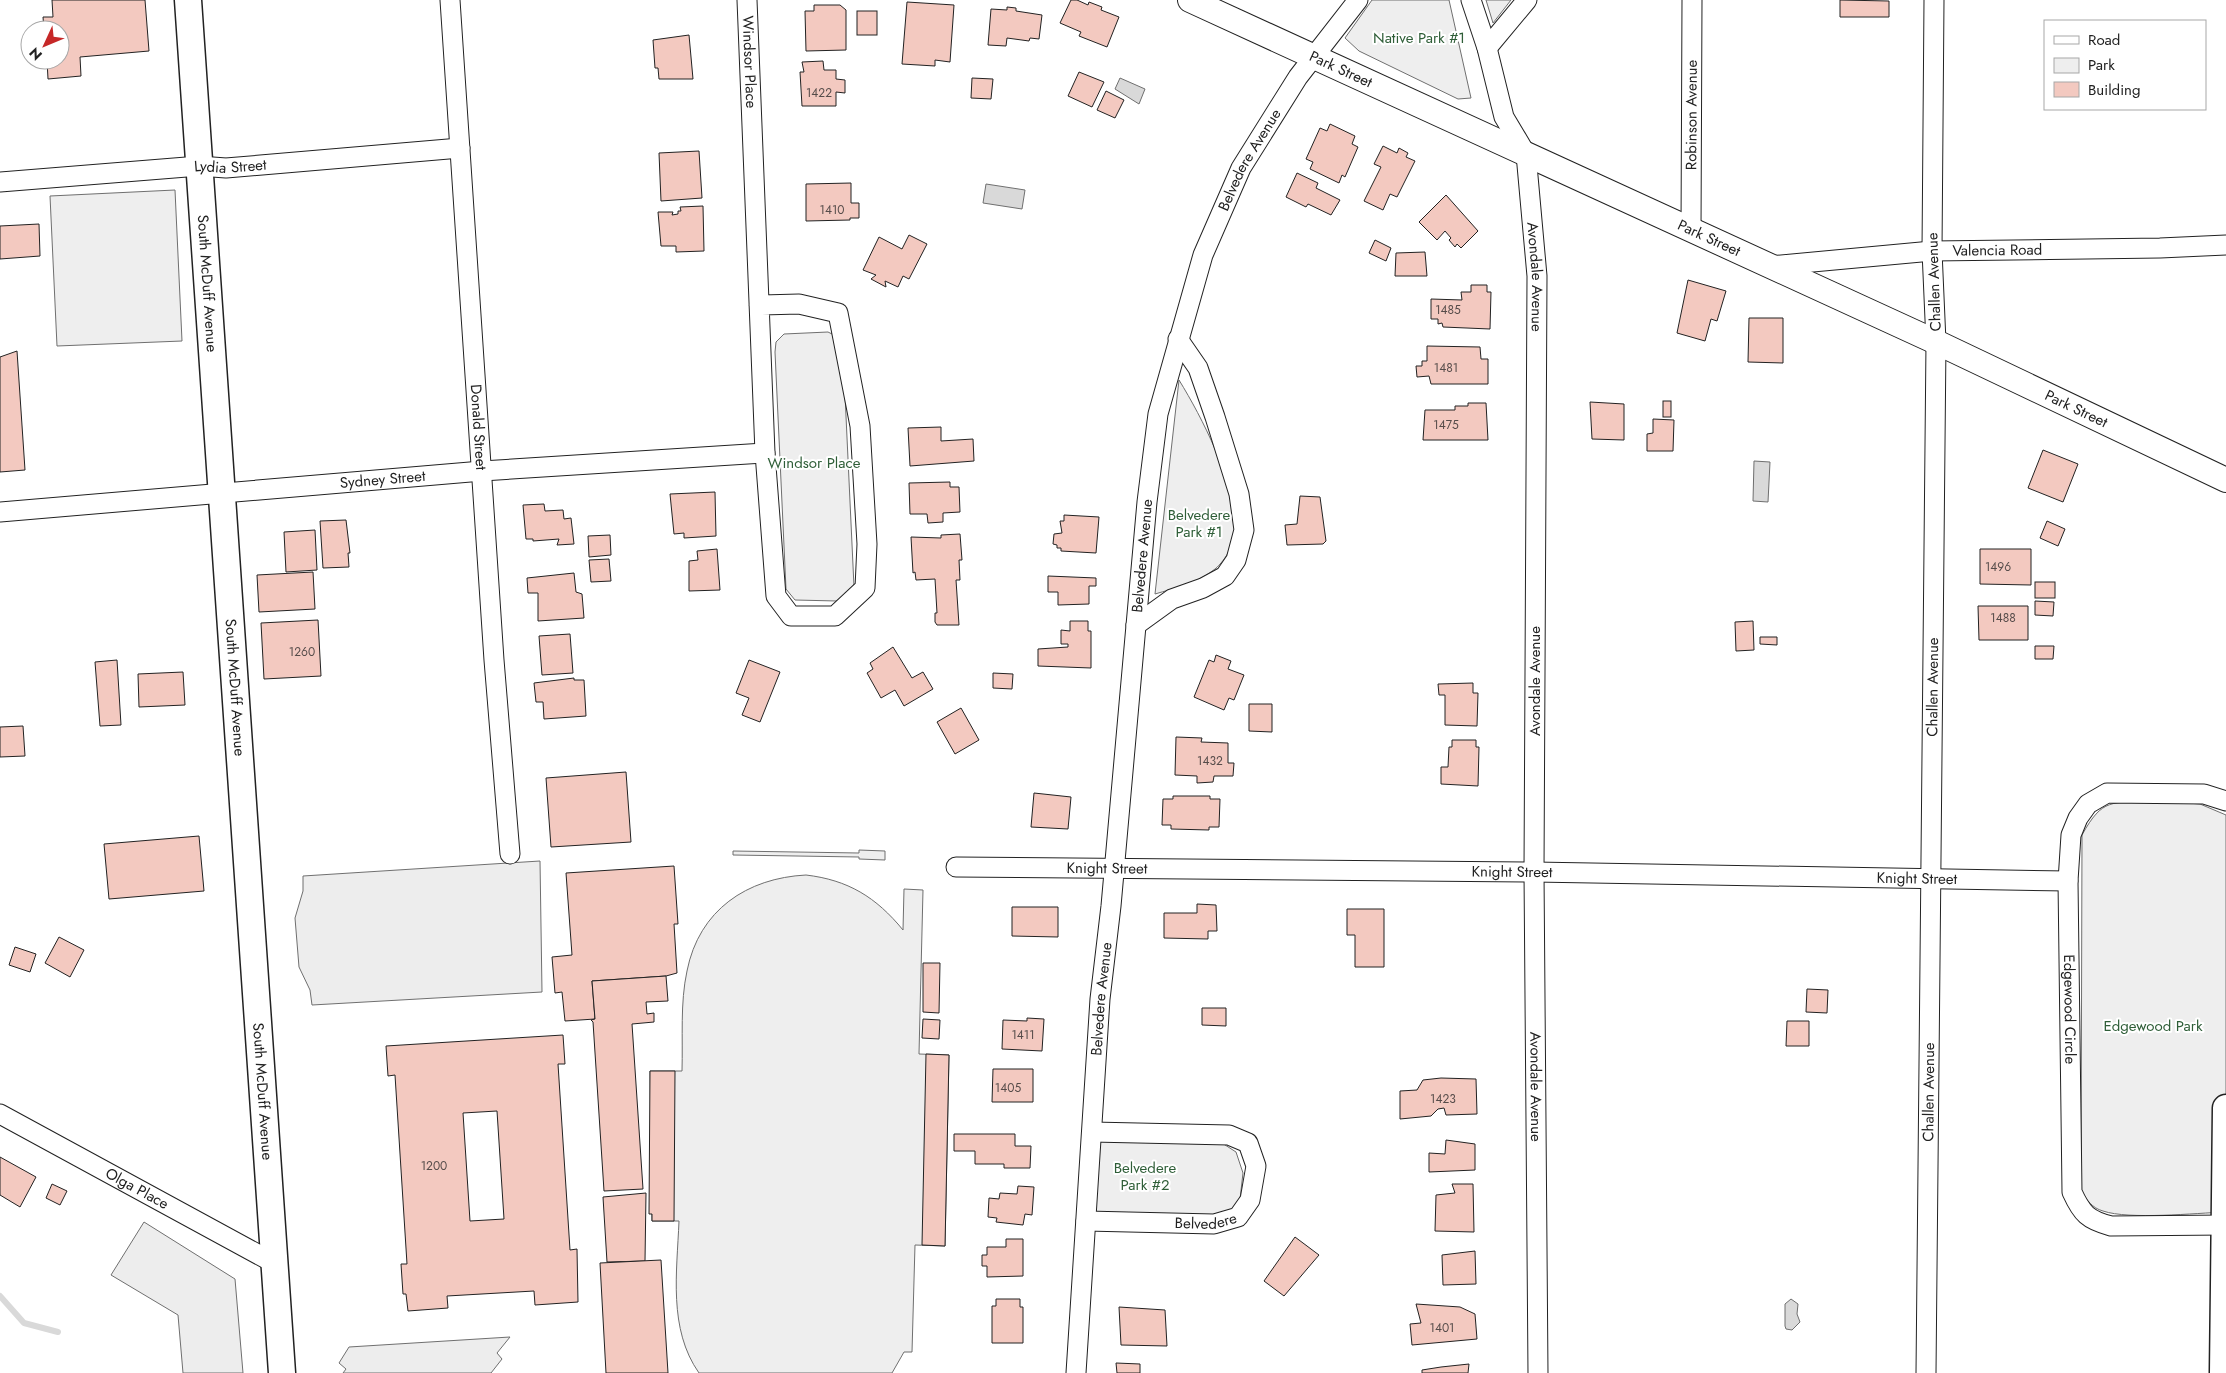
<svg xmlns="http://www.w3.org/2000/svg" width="2226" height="1373" font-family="Jost,sans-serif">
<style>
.green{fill:#eee;stroke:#6f6f6f}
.parking{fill:#ededed;stroke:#6f6f6f}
.water{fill:#d9d9d9;stroke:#6f6f6f}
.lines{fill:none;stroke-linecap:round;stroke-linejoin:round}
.stream{stroke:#d9d9d9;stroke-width:6}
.building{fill:#f3c9c0;stroke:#222;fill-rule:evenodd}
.minor-casing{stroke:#222;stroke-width:21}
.tertiary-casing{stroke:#222;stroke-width:26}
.secondary-casing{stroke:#222;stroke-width:29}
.minor{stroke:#fff;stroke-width:19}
.tertiary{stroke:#fff;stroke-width:24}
.secondary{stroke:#fff;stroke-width:26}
.labels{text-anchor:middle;stroke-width:4;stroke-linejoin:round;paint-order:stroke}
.number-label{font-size:12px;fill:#564c4a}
.park-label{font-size:15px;fill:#2f5e38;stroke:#fff}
.street-label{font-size:15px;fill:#222;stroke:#fff}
</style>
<rect width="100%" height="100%" fill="#fff"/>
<g class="green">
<polygon points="1372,0 1449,0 1471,98 1458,99 1359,51 1345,38"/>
<polygon points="1486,0 1511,0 1493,23"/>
<polygon points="175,190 182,341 57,346 50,196"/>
<polygon points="828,332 836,336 843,352 854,587 837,601 795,600 786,589 775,352 776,342 784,334"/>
<path d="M 1179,380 C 1203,419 1233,479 1236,525 C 1237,540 1226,560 1215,569 C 1198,583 1175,588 1155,594 Z"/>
<path d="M 2151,800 L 2200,804 L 2226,815 L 2226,1212 C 2196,1213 2129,1220 2103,1211 C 2092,1208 2087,1200 2081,1191 L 2082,835 C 2103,797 2111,804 2151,800 Z"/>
<polygon points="859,850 885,851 885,860 859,859 859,857 733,855 733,851 859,853"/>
<path d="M 806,875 C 848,880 876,897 903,930 L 904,889 L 923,890 L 919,1054 L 949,1055 L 945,1246 L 915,1245 L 912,1352 L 904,1352 L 892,1373 L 699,1373 C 668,1329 677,1272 679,1221 L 652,1221 L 650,1071 L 682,1071 C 683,1038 680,1003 687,971 C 699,910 747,878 806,875 Z"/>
<polygon points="1100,1133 1222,1143 1236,1152 1243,1173 1240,1199 1230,1213 1200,1218 1095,1214"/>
</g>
<g class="parking">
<polygon points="540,861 542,992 312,1005 310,990 299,967 295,918 303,891 303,876"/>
<polygon points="144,1222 235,1279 243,1373 183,1373 178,1315 111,1275"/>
<polygon points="510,1337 497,1353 502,1359 491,1373 343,1373 346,1369 339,1363 349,1347"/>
</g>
<g class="water">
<polygon points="1120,78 1145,89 1139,104 1115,89"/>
<polygon points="986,184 1025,190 1022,209 983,203"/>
<polygon points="1754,461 1770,462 1768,502 1753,501"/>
<polygon points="1791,1299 1798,1304 1797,1314 1800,1322 1792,1330 1786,1329 1785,1326 1785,1304"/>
</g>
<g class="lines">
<polyline class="stream" points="0,1296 24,1323 58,1332"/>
</g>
<g class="building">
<polygon points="52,0 145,0 149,51 80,57 81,76 48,79 47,60 60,60 60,30 44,30 43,17 53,17"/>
<polygon points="1071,0 1077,0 1088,5 1089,2 1102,7 1101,10 1119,17 1107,47 1079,36 1081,32 1060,23"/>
<polygon points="1840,0 1889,1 1889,17 1840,17"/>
<polygon points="907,2 954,5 950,62 935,60 935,66 902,64"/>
<polygon points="814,5 840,5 846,10 846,50 806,51 805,11 814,11"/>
<polygon points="1007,7 1016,8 1016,11 1042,15 1039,39 1030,38 1029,41 1007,38 1006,46 988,45 991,9 1007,10"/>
<rect x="857" y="11" width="20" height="24"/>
<polygon points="689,35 693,79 659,79 658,68 655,68 653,40"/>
<polygon points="823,61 824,70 836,70 836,79 845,80 845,93 836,92 836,106 802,106 800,72 804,72 802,62"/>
<polygon points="1079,72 1104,82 1092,107 1068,96"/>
<polygon points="972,78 993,79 991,99 971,98"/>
<polygon points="1106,91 1124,100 1115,118 1097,110"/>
<polygon points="1330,124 1355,136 1352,144 1358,147 1345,177 1342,175 1339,183 1310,169 1313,162 1306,159 1320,128 1327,131"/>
<polygon points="1383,146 1397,153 1399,148 1408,153 1406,157 1415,161 1397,197 1390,194 1383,210 1364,201 1381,167 1374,164"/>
<polygon points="699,151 702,198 661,201 659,153"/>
<polygon points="1297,173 1318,183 1316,188 1340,200 1331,215 1308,204 1306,207 1286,197"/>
<polygon points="851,183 851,203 859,203 859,218 850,218 850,220 806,221 806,184"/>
<polygon points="1446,195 1478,231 1461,248 1457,244 1455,247 1449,240 1451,238 1445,231 1437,240 1419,222"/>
<polygon points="703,206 704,251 676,252 676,246 661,246 658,212 673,212 672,215 678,214 678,211 681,211 680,207"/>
<polygon points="39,224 40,256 0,259 0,226"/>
<polygon points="909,235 927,244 909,279 903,276 898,287 885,281 886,287 871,279 876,275 863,270 879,237 902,249"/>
<polygon points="1375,240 1391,248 1386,261 1369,253"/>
<polygon points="1425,252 1427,276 1395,276 1396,253"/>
<polygon points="1688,280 1726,291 1717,321 1711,319 1705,341 1677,333"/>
<polygon points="1471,285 1487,285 1487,292 1491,292 1490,329 1443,327 1442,323 1438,324 1438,319 1431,319 1431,299 1462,300 1461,292 1471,292"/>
<polygon points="1749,318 1783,318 1783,363 1748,362"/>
<polygon points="1427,346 1480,347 1481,359 1488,359 1488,384 1431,384 1429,376 1417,377 1416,366 1422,366 1422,361 1427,361"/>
<polygon points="17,351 25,470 0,472 0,357"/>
<rect x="1663" y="401" width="8" height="16"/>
<polygon points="1590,402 1624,404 1624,440 1592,439"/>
<polygon points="1468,403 1486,403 1488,440 1423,440 1425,410 1455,410 1455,406 1468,406"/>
<polygon points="1653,419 1674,420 1673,451 1647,451 1647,434 1653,433"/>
<polygon points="941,427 941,441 973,439 974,461 910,466 908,428"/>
<polygon points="2043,450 2078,464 2063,502 2028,488"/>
<polygon points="950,482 950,487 959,487 960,512 943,513 943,522 928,523 927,514 910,514 909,483"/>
<polygon points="715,492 716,536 684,538 684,533 674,534 670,494"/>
<polygon points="1300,496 1320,497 1326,541 1323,544 1287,545 1285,525 1297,524"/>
<polygon points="544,504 545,511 563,510 564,519 571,518 574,544 557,545 559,539 533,541 533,539 526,539 523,505"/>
<polygon points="1064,515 1099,517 1096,553 1061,551 1061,548 1057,548 1057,545 1053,544 1054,534 1062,533 1060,521 1064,521"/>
<polygon points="346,520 350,553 348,553 349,567 323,568 320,521"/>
<polygon points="2047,521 2065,529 2058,546 2040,538"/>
<polygon points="315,530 317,570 286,572 284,532"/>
<polygon points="960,534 962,560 959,560 960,580 956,580 959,625 937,625 935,622 935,613 937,613 935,579 916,580 915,572 913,573 911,537 941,538 941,535"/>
<polygon points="610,535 611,555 589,557 588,536"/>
<polygon points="717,549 720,590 689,591 689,561 698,560 697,551"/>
<polygon points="1980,549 2031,549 2031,585 1980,584"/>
<polygon points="609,559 611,581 591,582 589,560"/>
<polygon points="313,572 315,609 259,612 257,575"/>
<polygon points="574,573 576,592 582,594 584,618 538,621 538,593 528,593 527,578"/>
<polygon points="1048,576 1096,578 1096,586 1089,586 1089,604 1058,605 1058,592 1048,592"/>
<rect x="2035" y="582" width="20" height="16"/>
<polygon points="2035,601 2054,602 2053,616 2035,615"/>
<polygon points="1978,606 2028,606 2028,640 1979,640"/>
<polygon points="318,620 321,676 264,679 261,623"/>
<polygon points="1070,621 1088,621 1088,631 1091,631 1091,668 1038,666 1038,649 1068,647 1068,644 1061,644 1061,630 1070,631"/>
<polygon points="1753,621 1754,650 1736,651 1735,622"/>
<polygon points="570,634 573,673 542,675 539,636"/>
<polygon points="1760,637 1777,637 1777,645 1760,644"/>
<polygon points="2035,646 2054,646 2053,659 2035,659"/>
<polygon points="893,647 912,678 923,672 933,689 904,706 895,690 881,698 867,673 873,669 870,663"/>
<polygon points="1216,655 1231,661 1228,669 1244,675 1234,700 1229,698 1224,710 1194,697 1209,660 1214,662"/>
<polygon points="117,660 121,725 100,726 95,662"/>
<polygon points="749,660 780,672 760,722 742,715 749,698 736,693"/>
<polygon points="183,672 185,705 139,707 138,674"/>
<polygon points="993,673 1013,674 1012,689 993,688"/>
<polygon points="574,678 574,680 584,680 586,716 544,719 543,702 536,702 534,683"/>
<polygon points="1473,683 1473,693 1478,693 1477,726 1445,725 1445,695 1439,695 1438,684"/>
<polygon points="1249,704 1272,704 1272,732 1249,731"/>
<polygon points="961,708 979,740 955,754 937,722"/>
<polygon points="23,726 25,756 0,757 0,727"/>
<polygon points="1176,737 1202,738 1201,742 1228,743 1228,763 1234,763 1233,776 1214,776 1213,782 1197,783 1197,776 1175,775"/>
<polygon points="1452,740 1476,740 1476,747 1479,747 1478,786 1441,784 1441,767 1448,767 1449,747 1452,747"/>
<polygon points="626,772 631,842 551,847 546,778"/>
<polygon points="1034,793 1071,797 1068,829 1031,827"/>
<polygon points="1173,796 1210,796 1210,799 1220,799 1219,827 1209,827 1209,830 1171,829 1171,825 1162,825 1163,799 1173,799"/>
<polygon points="199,836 204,891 109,899 104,844"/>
<polygon points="674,866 678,924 674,924 677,973 666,976 592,981 595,1019 565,1021 562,992 555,993 552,957 572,955 566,873"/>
<polygon points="1197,904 1216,905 1217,931 1208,931 1208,939 1164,938 1164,913 1197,913"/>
<polygon points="1012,907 1058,907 1058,937 1012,936"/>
<polygon points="1347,909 1384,909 1384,967 1355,967 1355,935 1347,935"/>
<polygon points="59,937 84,950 70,977 45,963"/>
<polygon points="15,947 36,954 30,972 9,965"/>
<polygon points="923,963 940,963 939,1013 923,1012"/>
<polygon points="666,976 668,1001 646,1002 647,1014 654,1013 654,1022 632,1024 643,1189 604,1191 593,1022 591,1020 595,1019 592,981"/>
<polygon points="1807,989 1828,990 1827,1013 1806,1012"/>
<polygon points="1202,1008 1226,1008 1226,1026 1202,1025"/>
<polygon points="1027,1018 1044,1019 1042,1051 1002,1049 1003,1020 1027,1021"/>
<polygon points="923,1019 940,1020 939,1039 922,1038"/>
<polygon points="1787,1021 1809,1021 1809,1046 1786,1046"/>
<path d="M 563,1035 L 565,1064 L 558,1064 L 570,1250 L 577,1249 L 578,1302 L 535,1305 L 534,1291 L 447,1296 L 448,1308 L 408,1311 L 406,1294 L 403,1294 L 401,1264 L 407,1264 L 395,1075 L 388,1076 L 386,1046 ZM 497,1111 L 504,1219 L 470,1221 L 463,1113 Z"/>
<polygon points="926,1054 949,1055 945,1246 922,1245"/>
<polygon points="993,1069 1033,1069 1033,1102 992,1102"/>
<polygon points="650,1071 675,1071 674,1221 652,1221 652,1214 649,1214"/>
<polygon points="1441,1078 1476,1079 1477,1114 1446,1115 1444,1108 1438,1109 1431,1116 1400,1119 1400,1091 1417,1090 1423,1080"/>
<polygon points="954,1134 1015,1134 1015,1146 1031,1146 1030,1168 1004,1168 1004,1164 975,1164 975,1151 954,1151"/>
<polygon points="1446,1140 1475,1144 1475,1170 1429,1172 1429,1153 1445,1154"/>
<polygon points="0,1157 36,1177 20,1207 0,1195"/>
<polygon points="52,1184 67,1191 60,1205 46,1198"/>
<polygon points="1452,1184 1473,1184 1474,1232 1435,1231 1436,1195 1455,1193"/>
<polygon points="1018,1186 1034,1187 1032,1215 1025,1214 1023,1225 996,1222 997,1218 988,1217 989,1198 999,1199 1000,1193 1017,1194"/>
<polygon points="646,1193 645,1261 607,1262 603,1197"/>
<polygon points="1295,1237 1319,1255 1284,1296 1264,1281"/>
<polygon points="1006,1239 1023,1239 1023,1276 987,1277 987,1266 982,1266 982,1255 987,1255 987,1247 1006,1247"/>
<polygon points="1475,1251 1476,1284 1443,1285 1442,1255"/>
<polygon points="661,1260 668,1373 606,1373 600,1263"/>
<polygon points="996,1299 1020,1299 1020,1307 1023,1307 1023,1343 992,1343 992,1306 996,1306"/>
<polygon points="1416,1304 1460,1307 1475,1314 1477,1339 1412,1345 1410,1324 1421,1323"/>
<polygon points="1119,1307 1165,1310 1167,1346 1121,1345"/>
<polygon points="1116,1363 1140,1364 1140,1373 1117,1373"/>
<polygon points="1469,1364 1468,1373 1422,1373 1422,1370 1441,1367"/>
</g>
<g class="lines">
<defs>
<g id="minor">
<path id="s1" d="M 450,0 L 494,660 L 510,854"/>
<path id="s2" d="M 747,0 L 765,453 L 776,596 L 791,616 L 835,616 L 865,588 L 867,544 L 860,426 L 838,313 L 799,304 L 759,305"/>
<path id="s3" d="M 1471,0 L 1487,48 L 1504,117 L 1526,154 L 1537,276 L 1534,872 L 1538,1373"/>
<polyline points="1487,48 1527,0"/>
<path id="s4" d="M 0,182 L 199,166 L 226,168 L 460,148"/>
<path id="s5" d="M 1691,231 L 1692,0"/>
<path id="s6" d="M 1769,266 L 1932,251 L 2160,248 L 2226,245"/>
<path id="s7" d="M 0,512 L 482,471 L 765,453"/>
<polyline points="1136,625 1172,599 1203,588 1225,576 1236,560 1244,530 1239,494 1215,417 1198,368 1178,339"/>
<path id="s8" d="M 2226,801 L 2204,794 L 2107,793 L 2088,804 L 2078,818 L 2071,835 L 2068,881 L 2072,1192 C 2082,1214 2088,1220 2111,1226 L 2226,1225"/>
<path id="s9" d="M 956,867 L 1534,872 L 2068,881"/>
<path id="s10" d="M 0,1114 L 274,1263"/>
<path id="s11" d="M 1086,1221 L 1214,1224 L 1238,1217 L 1250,1200 L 1256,1166 L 1248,1143 L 1229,1135 L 1092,1132"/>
<path id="s12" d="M 1076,1373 L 1100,999 L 1111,906 L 1147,502 L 1158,414 L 1203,255 L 1241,168 L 1298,77 L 1358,0"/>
<path id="s13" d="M 1926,1373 L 1936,342 L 1932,251 L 1934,0"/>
</g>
<g id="tertiary">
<path id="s14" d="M 1190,0 L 1936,342 L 2226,480"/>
</g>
<g id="secondary">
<path id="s15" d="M 188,0 L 282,1373"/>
<polyline points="2223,1373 2226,1108"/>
</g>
</defs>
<use href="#minor" class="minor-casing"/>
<use href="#tertiary" class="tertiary-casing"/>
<use href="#secondary" class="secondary-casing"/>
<use href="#minor" class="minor"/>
<use href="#tertiary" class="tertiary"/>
<use href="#secondary" class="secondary"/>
</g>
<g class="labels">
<g class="number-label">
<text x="819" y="97">1422</text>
<text x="832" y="214">1410</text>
<text x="1448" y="314">1485</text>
<text x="1446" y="372">1481</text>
<text x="1446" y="429">1475</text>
<text x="1998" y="571">1496</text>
<text x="2003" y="622">1488</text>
<text x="302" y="656">1260</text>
<text x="1210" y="765">1432</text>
<text x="1023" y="1039">1411</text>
<text x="1008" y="1092">1405</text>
<text x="1443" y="1103">1423</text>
<text x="434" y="1170">1200</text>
<text x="1442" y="1332">1401</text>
</g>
<g class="park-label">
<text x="1419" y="43">Native Park #1</text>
<text x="814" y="468">Windsor Place</text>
<text x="1199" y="520">Belvedere<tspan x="1199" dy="17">Park #1</tspan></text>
<text x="2153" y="1031">Edgewood Park</text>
<text x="1145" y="1173">Belvedere<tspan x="1145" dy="17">Park #2</tspan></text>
</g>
<g class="street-label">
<text dy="5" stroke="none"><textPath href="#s2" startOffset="62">Windsor Place</textPath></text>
<text dy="5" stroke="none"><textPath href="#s14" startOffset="166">Park Street</textPath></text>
<text dy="5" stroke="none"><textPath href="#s5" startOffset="116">Robinson Avenue</textPath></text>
<text dy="5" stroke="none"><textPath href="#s12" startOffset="1234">Belvedere Avenue</textPath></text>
<text dy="5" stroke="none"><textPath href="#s4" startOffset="231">Lydia Street</textPath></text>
<text dy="5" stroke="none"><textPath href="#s14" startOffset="571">Park Street</textPath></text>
<text dy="5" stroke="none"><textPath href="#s6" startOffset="229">Valencia Road</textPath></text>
<text dy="5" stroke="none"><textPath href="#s3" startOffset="288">Avondale Avenue</textPath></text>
<text dy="5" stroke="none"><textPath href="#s15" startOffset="284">South McDuff Avenue</textPath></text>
<text transform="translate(1934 282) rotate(-92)" y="5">Challen Avenue</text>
<text dy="5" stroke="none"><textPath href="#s14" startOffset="976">Park Street</textPath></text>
<text dy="5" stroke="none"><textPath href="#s1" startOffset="428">Donald Street</textPath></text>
<text dy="5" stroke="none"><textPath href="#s7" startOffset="384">Sydney Street</textPath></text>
<text dy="5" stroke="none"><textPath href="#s12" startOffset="820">Belvedere Avenue</textPath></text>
<text transform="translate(1535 681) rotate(-90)" y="5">Avondale Avenue</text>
<text dy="5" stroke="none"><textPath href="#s15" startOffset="689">South McDuff Avenue</textPath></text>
<text dy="5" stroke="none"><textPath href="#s13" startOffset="686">Challen Avenue</textPath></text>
<text dy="5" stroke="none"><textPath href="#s9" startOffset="151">Knight Street</textPath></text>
<text dy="5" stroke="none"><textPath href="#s9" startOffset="556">Knight Street</textPath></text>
<text dy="5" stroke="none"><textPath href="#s9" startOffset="961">Knight Street</textPath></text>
<text dy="5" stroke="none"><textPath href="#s12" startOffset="375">Belvedere Avenue</textPath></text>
<text dy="5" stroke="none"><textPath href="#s8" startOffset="352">Edgewood Circle</textPath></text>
<text dy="5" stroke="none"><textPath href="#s3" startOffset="1098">Avondale Avenue</textPath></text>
<text dy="5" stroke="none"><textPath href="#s15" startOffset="1094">South McDuff Avenue</textPath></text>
<text dy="5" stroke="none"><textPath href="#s13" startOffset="281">Challen Avenue</textPath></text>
<text dy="5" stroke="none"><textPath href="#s10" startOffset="156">Olga Place</textPath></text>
<text dy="5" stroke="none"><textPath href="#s11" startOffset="120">Belvedere</textPath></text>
</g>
</g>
<rect x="2044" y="20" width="162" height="90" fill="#ffffff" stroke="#a7a7a7"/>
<rect x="2054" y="36" width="25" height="8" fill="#ffffff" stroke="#a7a7a7"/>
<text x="2088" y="45" font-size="15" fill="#222222">Road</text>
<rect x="2054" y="58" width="25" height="15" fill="#eeeeee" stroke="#a7a7a7"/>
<text x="2088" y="70" font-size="15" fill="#222222">Park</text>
<rect x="2054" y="82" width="25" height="15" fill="#f3c9c0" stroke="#a7a7a7"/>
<text x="2088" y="95" font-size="15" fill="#222222">Building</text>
<g transform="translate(45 45) rotate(226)"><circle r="24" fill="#ffffff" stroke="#a7a7a7"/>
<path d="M0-4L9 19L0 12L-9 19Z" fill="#c62828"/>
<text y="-8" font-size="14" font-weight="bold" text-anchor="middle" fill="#222222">N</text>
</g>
</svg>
